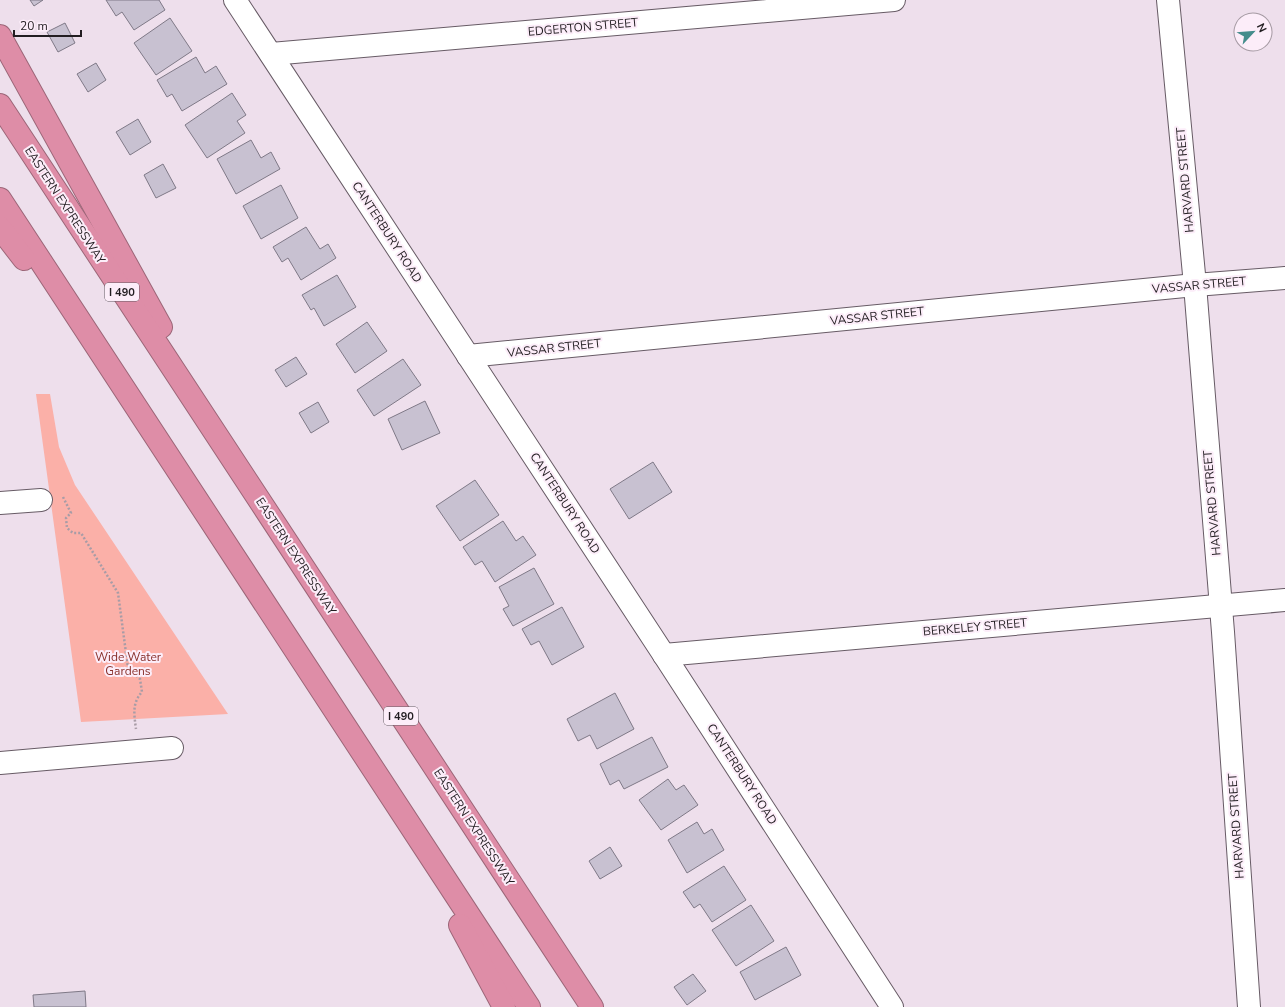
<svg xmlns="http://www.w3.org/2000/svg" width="1285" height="1007" font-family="'Nunito Sans',sans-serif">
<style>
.green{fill:#fbb0a8}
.building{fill:#c8c1d1;stroke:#7f7987}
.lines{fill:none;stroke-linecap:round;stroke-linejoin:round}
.minor-casing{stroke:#675b65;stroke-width:24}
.highway-casing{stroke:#9c6678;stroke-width:24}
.path{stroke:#a89ca6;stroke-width:2.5;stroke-dasharray:2 2;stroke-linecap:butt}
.minor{stroke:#fff;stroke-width:22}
.highway{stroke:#de8da7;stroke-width:22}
.labels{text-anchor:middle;stroke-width:4;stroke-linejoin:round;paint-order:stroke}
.shield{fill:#fcedf9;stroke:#635b62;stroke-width:1}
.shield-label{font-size:11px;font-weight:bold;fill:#221d21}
.street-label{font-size:12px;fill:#221d21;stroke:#fcedf9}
.park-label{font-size:12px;fill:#88312c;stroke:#fcedf9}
</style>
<rect width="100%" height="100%" fill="#eedfec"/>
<polygon class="green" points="36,394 50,394 59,447 75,485 228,714 81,722"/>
<g class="building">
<polygon points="30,0 43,0 34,6"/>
<polygon points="106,0 159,0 165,10 134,30 122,12 116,16"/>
<polygon points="170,18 192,51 156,75 134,43"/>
<polygon points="65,23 75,43 58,52 47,32"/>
<polygon points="196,57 205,73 216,66 227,84 182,111 172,94 167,97 157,80"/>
<polygon points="96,63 106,80 88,92 77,74"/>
<polygon points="232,93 246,115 237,121 245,133 207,158 185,125"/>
<polygon points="138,119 151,142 130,155 116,132"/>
<polygon points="251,140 261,158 271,152 280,169 236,194 217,159"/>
<polygon points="163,164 176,188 156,198 144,175"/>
<polygon points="281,185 298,218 261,239 243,206"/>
<polygon points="306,227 320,249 328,244 336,258 301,280 288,258 282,262 273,247"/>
<polygon points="337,275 356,307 324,326 314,308 311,310 302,295"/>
<polygon points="367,322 387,351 355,373 336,344"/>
<polygon points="296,357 307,374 286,387 275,370"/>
<polygon points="403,359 421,385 374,416 357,390"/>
<polygon points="425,401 440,433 402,450 388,419"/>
<polygon points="318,402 329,422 311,433 299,413"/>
<polygon points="653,462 672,492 629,519 610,489"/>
<polygon points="475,480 499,515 460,541 436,506"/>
<polygon points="503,521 516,541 523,536 536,555 495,582 482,561 475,565 463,547"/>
<polygon points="534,568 554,604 513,626 503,609 509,606 499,587"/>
<polygon points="562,607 584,647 552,665 539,641 531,645 522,629"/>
<polygon points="615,693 634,729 597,749 590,735 578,741 567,719"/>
<polygon points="652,737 668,767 624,789 619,780 610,785 600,764"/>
<polygon points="668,779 676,790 684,785 698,805 661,830 639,800"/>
<polygon points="697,822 704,834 712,829 724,850 687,873 668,840"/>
<polygon points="610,847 622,866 600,879 589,861"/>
<polygon points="724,866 746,900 712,922 700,904 694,908 683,892"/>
<polygon points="751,905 774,941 736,966 712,930"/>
<polygon points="786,947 801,975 755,1000 740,972"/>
<polygon points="693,974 706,991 687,1005 674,987"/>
<polygon points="85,991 86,1007 34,1007 33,995"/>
</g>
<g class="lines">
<defs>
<g id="minor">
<polyline points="235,0 664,655 892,1007"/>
<polyline points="1168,0 1195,285 1223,632 1249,1007"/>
<polyline points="271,54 894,0"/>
<polyline points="468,356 1195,285 1285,278"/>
<polyline points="0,503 41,500"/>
<polyline points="664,655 1285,600"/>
<polyline points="0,763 172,748"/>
</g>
<g id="highway">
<polyline points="0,36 161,327"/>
<polyline points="0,105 592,1007"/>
<polyline points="0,199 529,1007"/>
<polyline points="0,228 24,259"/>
<polyline points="460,925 504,1007"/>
</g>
</defs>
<use href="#minor" class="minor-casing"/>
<use href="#highway" class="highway-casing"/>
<path class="path" d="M 63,497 L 71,513 L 66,518 L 67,528 L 73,533 L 81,533 L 118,593 L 128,668 L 140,679 L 142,692 C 132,703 134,714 136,729"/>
<use href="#minor" class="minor"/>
<use href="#highway" class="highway"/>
</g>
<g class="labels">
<g class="shield">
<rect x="105" y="283" width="34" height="18" rx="3"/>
<rect x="384" y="707" width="34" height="18" rx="3"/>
</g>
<g class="shield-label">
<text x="122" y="296">I 490</text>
<text x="401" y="720">I 490</text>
</g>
<g class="street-label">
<text transform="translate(583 27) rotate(-5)" y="4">EDGERTON STREET</text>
<text transform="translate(1185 180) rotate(-95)" y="4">HARVARD STREET</text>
<text transform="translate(65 205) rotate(57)" y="4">EASTERN EXPRESSWAY</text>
<text transform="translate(387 232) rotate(57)" y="4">CANTERBURY ROAD</text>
<text transform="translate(1199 285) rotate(-5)" y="4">VASSAR STREET</text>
<text transform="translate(877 316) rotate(-6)" y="4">VASSAR STREET</text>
<text transform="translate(554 348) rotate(-6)" y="4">VASSAR STREET</text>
<text transform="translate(565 503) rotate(57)" y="4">CANTERBURY ROAD</text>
<text transform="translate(1212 503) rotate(-95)" y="4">HARVARD STREET</text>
<text transform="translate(296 556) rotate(57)" y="4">EASTERN EXPRESSWAY</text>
<text transform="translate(975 627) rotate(-5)" y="4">BERKELEY STREET</text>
<text transform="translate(742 774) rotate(57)" y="4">CANTERBURY ROAD</text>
<text transform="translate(1236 826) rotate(-94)" y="4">HARVARD STREET</text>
<text transform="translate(474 827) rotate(57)" y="4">EASTERN EXPRESSWAY</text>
</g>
<g class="park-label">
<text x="128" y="661">Wide Water<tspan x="128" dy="14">Gardens</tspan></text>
</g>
</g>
<g transform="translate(1253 32) rotate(64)"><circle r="19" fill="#fcedf9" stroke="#a59aa3"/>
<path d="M0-3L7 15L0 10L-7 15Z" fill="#448c8c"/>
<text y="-6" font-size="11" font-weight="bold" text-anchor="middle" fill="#221d21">N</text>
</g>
<path d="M14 30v6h67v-6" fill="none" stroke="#221d21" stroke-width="2"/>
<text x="20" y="30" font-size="12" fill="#221d21" stroke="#fcedf9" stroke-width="3" paint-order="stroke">20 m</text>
</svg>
